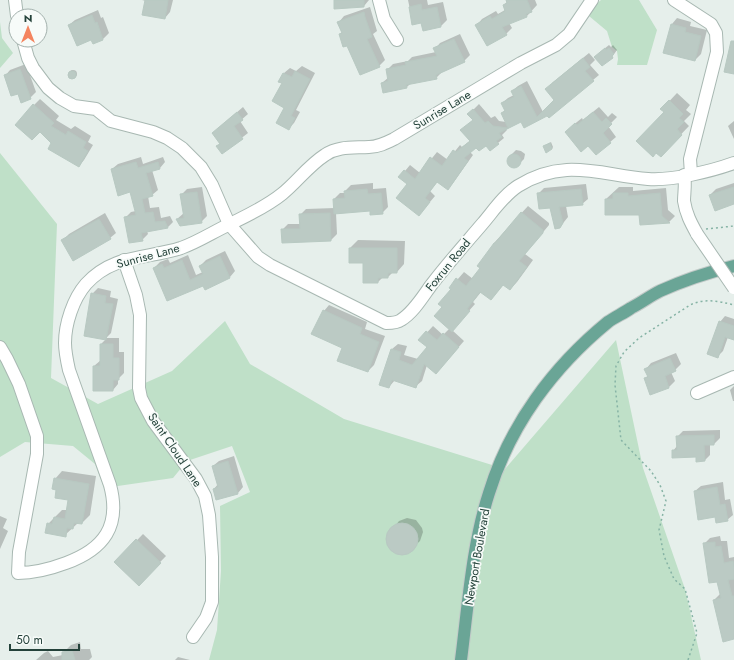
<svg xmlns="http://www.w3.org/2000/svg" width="734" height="660" font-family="Jost,sans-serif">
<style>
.green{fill:#bfe0c8}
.shadow{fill:#0003}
.building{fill:#bbcac4;stroke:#b8c9c2}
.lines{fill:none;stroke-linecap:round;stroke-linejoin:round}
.minor-casing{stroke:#a8b8b2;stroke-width:14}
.major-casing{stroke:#c2cac8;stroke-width:14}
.path{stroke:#86b3a5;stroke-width:1.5;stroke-dasharray:2 3;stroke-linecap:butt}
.minor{stroke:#fff;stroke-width:12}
.major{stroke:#6aa596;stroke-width:12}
.minor-bridge-casing{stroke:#a8b8b2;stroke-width:14;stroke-linecap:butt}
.minor-bridge{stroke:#fff;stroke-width:12}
.labels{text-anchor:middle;stroke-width:3.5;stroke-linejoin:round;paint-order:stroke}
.street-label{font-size:12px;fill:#24423a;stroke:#f7fbf9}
</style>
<rect width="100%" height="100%" fill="#e6efeb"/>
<g class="green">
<polygon points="601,0 639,0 657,30 647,65 617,65 618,59 617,51 612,47 607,31 589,16 593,7"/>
<polygon points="0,22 2,38 13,53 0,68"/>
<polygon points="0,153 57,224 51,378 98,404 172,371 225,321 250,364 344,419 505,469 616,340 643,468 685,589 701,660 209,660 217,630 221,571 220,506 250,492 232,446 187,461 173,478 104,488 95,464 73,446 25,442 0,457"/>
</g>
<g class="shadow">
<polygon points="142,0 173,0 170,12 165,18 146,1"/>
<polygon points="335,0 369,0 364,6"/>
<polygon points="408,0 427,0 428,5 443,2 447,20 441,26 422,22 413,24"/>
<polygon points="507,0 535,0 537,5 527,16 509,23 512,28 506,34 477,25 482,19 496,11 498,14 505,10 504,5 508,1"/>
<polygon points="370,7 377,31 373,34 385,60 379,66 348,44 340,34 342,32 339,22 344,16"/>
<polygon points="98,10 101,18 103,17 109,33 103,39 94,43 92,38 69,25 75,20"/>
<polygon points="677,18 691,22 690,26 707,30 701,54 695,60 664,52 672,24"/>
<polygon points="460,34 470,55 464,61 442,72 436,78 411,83 407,87 382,83 389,77 387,70 393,64 408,61 412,57 436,52 435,49 440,43"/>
<polygon points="609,45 611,47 613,45 617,50 612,57 599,53"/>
<polygon points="589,53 595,60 590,65 599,75 593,80 547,115 522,121 506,129 507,130 502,135 504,138 498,143 476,147 470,152 473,155 453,183 448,188 438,181 430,191 435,196 419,215 405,171 410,165 420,173 437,152 448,160 460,145 462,147 470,141 462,130 473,120 469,114 479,104 491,118 495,116 499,121 506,122 502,113 505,110 502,103 508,98 514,95 512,91 518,86 527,81 543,112 556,100 552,83"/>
<polygon points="26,64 36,92 30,98 18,92 5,76 10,70"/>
<polygon points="302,66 315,73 296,110 300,112 294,123 288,129 283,83 280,81 284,73 290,68 296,71"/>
<circle cx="73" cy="74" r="4"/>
<polygon points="677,93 690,105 686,110 691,114 684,121 689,126 668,148 666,112 662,109"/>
<polygon points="40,99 59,116 56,120 71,129 75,126 91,136 88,142 93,145 84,160 79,166 53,142 34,105"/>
<polygon points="243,107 248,114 240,121 248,133 222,153 217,146 221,143 213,133"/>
<polygon points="599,107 608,117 612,113 617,117 608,126 616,137 596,154 572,126 582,118 583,120"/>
<polygon points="734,121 734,139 728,126"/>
<polygon points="551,142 553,147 552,149 544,146"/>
<polygon points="516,150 521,151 525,154 524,159 516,167 511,166 508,163 508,158"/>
<polygon points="141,157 143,164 163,157 165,162 160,168 152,170 158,190 152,195 148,196 150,208 159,207 161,218 170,216 173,222 168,227 147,231 148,234 142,240 125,218 131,212 136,211 131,191 112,169 118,164"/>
<polygon points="373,183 373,189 386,188 388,207 382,213 371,210 336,213 337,234 331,240 282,230 288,224 301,224 300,215 306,209 335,208 334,199 340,193 345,193 345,191 351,185"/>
<polygon points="734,183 734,203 710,195 716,189"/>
<polygon points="586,184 588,199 582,204 566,206 568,217 560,227 551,207 538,194 544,188"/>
<polygon points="202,187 207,216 201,222 177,219 184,213 181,195 187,189"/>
<polygon points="619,187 633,187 633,191 666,188 668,210 675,216 669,222 641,224 640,214 606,214 606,199"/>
<polygon points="528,206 549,223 549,225 525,254 533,260 517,282 510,289 504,284 491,299 481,292 473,302 475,304 452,330 464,341 436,373 427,365 422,381 416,386 395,380 389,387 392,349 398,344 407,346 404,355 418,359 428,347 420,340 433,326 443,335 450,328 443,307 452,289 451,287 464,272 473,279 481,268 494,243"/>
<polygon points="105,213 116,233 110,238 63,240 69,234"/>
<polygon points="358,240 405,241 404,264 397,272 393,272 388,277 383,277 378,282 364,262 350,262 350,248"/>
<polygon points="225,251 235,271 230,277 204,285 154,268 160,262 168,259 170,263 188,255 196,275 203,272 200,266 206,260"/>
<polygon points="98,288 111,291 110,297 118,299 111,333 106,338 119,338 119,352 124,352 124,373 118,379 118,384 113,390 94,366 101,360 101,344 106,339 92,294"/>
<polygon points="329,305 367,322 365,329 385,336 374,365 368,371 343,348 324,311"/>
<polygon points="725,316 734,319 734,339 728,337 723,351 717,357 720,322"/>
<polygon points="676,353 681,364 675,370 671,372 675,381 669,387 651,394 645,379 648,375 646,369 651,363"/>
<polygon points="734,386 734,401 733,401 730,390"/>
<polygon points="720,430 720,438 714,444 710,444 710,455 705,460 697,456 673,451 677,446 677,437 683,431"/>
<polygon points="234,456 243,487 238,493 217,499 214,489 218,484 213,466 219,461"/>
<polygon points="62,471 96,476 90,515 82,523 78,523 65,535 48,524 62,510 67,510 69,499 57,489 55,479"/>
<polygon points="723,482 725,500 730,499 733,515 727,520 716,516 695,491 701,486"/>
<polygon points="0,516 7,519 3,528 8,531 0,549"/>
<polygon points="407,518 416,520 422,528 423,532 420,541 407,553 403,554 394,551 388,544 388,535 399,521"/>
<polygon points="143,534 166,556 139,584 116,562"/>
<polygon points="720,536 721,541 727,541 729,558 734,557 734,638 714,600 720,594 718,581 704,544 710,538"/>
<polygon points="80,642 81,649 90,649 92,657 89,660 36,660 44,653 48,651 53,657 63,655 63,653 71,645"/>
<polygon points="178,657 190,660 175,660"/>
</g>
<g class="building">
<polygon points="145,0 168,0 165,19 142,15"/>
<polygon points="334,0 364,0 364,7 334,9"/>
<polygon points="506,0 527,0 532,12 526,14 527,17 502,27 507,35 487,46 475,25 490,16 492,19 505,11 503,5 507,3"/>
<polygon points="421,4 422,10 437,7 441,27 423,31 421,23 412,25 409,7"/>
<polygon points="364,12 365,17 372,37 367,39 380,67 360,75 347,46 343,47 339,34 342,33 337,22"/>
<polygon points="92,15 95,23 97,22 103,40 93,44 91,40 77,46 68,25"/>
<polygon points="671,24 686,28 685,32 701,36 695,61 663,53"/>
<polygon points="454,39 465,62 436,75 437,79 406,85 407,88 383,93 381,83 388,81 386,69 406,65 405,62 437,56 433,48"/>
<polygon points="731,41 734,41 734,74 724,72"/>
<polygon points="605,48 606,50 609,48 614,54 612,56 613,58 602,66 594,57"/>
<polygon points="583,58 590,67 585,71 594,81 549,118 547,116 524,128 521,122 499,133 502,137 496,141 499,144 490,151 486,146 479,151 476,148 464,158 468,161 448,190 437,182 425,198 430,202 419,216 396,198 407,184 398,177 404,170 415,179 430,157 442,166 453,150 456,152 470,141 460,130 473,120 467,114 473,109 485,123 488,121 493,126 508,128 501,113 505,111 501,103 514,97 511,91 521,86 537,117 554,100 545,89"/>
<polygon points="20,69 31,99 21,103 18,94 11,96 4,75"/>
<polygon points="295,71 310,79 291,116 295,118 289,130 276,123 284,108 272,101 282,83 278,82 283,73 292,77"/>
<circle cx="72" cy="75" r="4"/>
<polygon points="669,100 683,114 679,118 684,122 677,129 682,135 661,157 656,153 653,157 636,141 664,112 660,109"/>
<polygon points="33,104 54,123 51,126 66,135 68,131 86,142 83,148 88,151 79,167 48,149 51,143 40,132 32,140 15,125"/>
<polygon points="237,112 243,120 234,126 243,139 222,154 216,146 220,144 212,133"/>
<polygon points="593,112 602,122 606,118 612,124 603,133 611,143 596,155 588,146 581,152 565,132 575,123 577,125"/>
<polygon points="550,143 552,149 546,153 543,146"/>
<circle cx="514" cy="161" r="7"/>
<polygon points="136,162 138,168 158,162 160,169 146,173 153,196 142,199 145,213 153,212 155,222 165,221 168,228 141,233 143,241 129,243 124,217 136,215 130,192 118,196 111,169"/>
<polygon points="734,187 734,204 715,211 709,195"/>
<polygon points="367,189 368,194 381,193 383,214 370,215 370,211 334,214 333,199 345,198 344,191"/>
<polygon points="581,189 583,205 559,207 563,223 560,228 555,229 550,208 539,209 537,193"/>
<polygon points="197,192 202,223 180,226 176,219 184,218 180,194"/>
<polygon points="613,193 628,193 628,196 660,193 662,216 670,223 640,225 639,215 605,215 605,199 613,199"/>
<polygon points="521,212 543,230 543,233 519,261 527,267 510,290 503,285 491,300 480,292 467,309 470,311 452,332 434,316 442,307 438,304 451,289 449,288 456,278 466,286 480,268 477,266 494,243 495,243"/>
<polygon points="330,213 331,241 282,243 281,229 300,229 299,214"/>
<polygon points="99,219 111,239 73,261 61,240"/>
<polygon points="349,248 397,248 397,273 388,273 388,278 378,278 378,283 363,283 363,263 349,263"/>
<polygon points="220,256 230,278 205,290 203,286 167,301 153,268 162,264 164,268 182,260 190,280 203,274 199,266"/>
<polygon points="91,293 106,296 105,303 113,304 106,340 84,336"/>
<polygon points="323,310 362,328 360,334 379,342 368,372 337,361 342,348 311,334"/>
<polygon points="719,321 734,326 734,340 725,337 718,358 707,354"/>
<polygon points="426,331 437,340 443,333 459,347 436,374 424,364 416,388 392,380 389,388 379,385 391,349 401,352 399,360 412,365 427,347 418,340"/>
<polygon points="100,344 113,344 113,358 119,358 119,380 113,380 113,391 93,391 93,366 100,366"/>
<polygon points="670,358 676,371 665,376 669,388 650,395 644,378 648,377 644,369"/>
<polygon points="714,435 714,445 704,445 705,461 696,462 696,457 672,458 672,450 677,450 676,436"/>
<polygon points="228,461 238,494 216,500 213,489 218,487 212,466"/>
<polygon points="54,478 89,484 82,524 74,523 73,529 67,528 66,537 45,533 47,523 52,524 54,517 65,519 68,500 55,498 56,490 52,489"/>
<polygon points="717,487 720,505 725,504 728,521 716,523 715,517 698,520 694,491"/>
<circle cx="402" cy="539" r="16"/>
<polygon points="136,539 161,563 139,586 114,562"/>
<polygon points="715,542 715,547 721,546 724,563 733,561 734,567 734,579 728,580 732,596 734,596 734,639 723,642 713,600 721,598 717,582 709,583 703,543"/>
<polygon points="72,650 75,660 62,660 62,652"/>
</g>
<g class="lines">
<defs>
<g id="minor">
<polyline points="15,0 17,16"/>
<polyline points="379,0 384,19 397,40"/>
<polyline points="674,0 711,24 716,33 717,52 690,159 691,174"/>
<path d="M 23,40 L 28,58 L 33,68 L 48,88 L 60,98 L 74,106 L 96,109 L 111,121 L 153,132 L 167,138 L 182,148 L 201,167 L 212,185 L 229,224 L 258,257 L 270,265 L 386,323 C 391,323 397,323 401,320 C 414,312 423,296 432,284 C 448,263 466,243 483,223 C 494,210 504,195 518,186 C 564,157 600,175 648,179 C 671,181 712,171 734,163"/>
<path d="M 684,175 C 686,184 684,193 684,201 C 686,214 691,223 697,234"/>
<polyline points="124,260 136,295 140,315 139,388 141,398 153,421 196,479 205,496 209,515 212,557 212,602 206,618 193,637"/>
<path d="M 0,347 L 7,359 L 19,384 L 37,436 L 37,454 L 19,552 L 18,573 C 35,573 50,569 66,563 C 104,549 121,526 110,485 L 69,370 C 67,361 65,352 65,343 C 65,324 73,299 86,284 C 113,254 147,259 181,248 C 198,242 213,232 230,224 C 248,215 266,207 282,194 C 297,182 308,166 325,155 C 338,146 353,148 369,147 C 378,147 386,143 394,139 L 521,63 L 556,45 L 569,34 L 592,0"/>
<polyline points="697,393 734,377"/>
</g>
<path id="major" d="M 461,660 C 468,606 472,545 489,493 C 510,425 553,367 608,322 C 615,317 624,313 631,308 C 641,303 650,296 660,291 C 684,280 709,272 734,266"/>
</defs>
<use href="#minor" class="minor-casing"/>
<use href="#major" class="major-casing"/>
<g class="path">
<polyline points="706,229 734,226"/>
<path d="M 688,660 L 697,633 L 685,589 L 674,579 L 664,556 L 659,530 L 666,501 L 660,485 L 651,471 L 621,440 L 615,385 L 616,366 L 624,352 L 639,338 L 690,305 C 705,298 718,301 734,305"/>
</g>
<use href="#minor" class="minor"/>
<use href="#major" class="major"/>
<defs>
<polyline id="minor-bridge" points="697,234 734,288"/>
</defs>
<use href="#minor-bridge" class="minor-bridge-casing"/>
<use href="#minor-bridge" class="minor-bridge"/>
</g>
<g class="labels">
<g class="street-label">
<text transform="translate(442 110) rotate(-31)" y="4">Sunrise Lane</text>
<text transform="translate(148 256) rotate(-15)" y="4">Sunrise Lane</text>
<text transform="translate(448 265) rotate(-51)" y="4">Foxrun Road</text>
<text transform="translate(175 450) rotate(56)" y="4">Saint Cloud Lane</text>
<text transform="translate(477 557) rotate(-80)" y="4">Newport Boulevard</text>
</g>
</g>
<g transform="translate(28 28)"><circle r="19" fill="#f7fbf9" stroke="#a3b1ad"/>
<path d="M0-3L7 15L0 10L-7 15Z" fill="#f4845f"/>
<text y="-6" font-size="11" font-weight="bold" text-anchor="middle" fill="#24423a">N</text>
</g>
<path d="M10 644v6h69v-6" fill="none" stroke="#24423a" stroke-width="2"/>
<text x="16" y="644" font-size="12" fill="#24423a" stroke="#f7fbf9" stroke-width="3" paint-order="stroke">50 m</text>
</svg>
